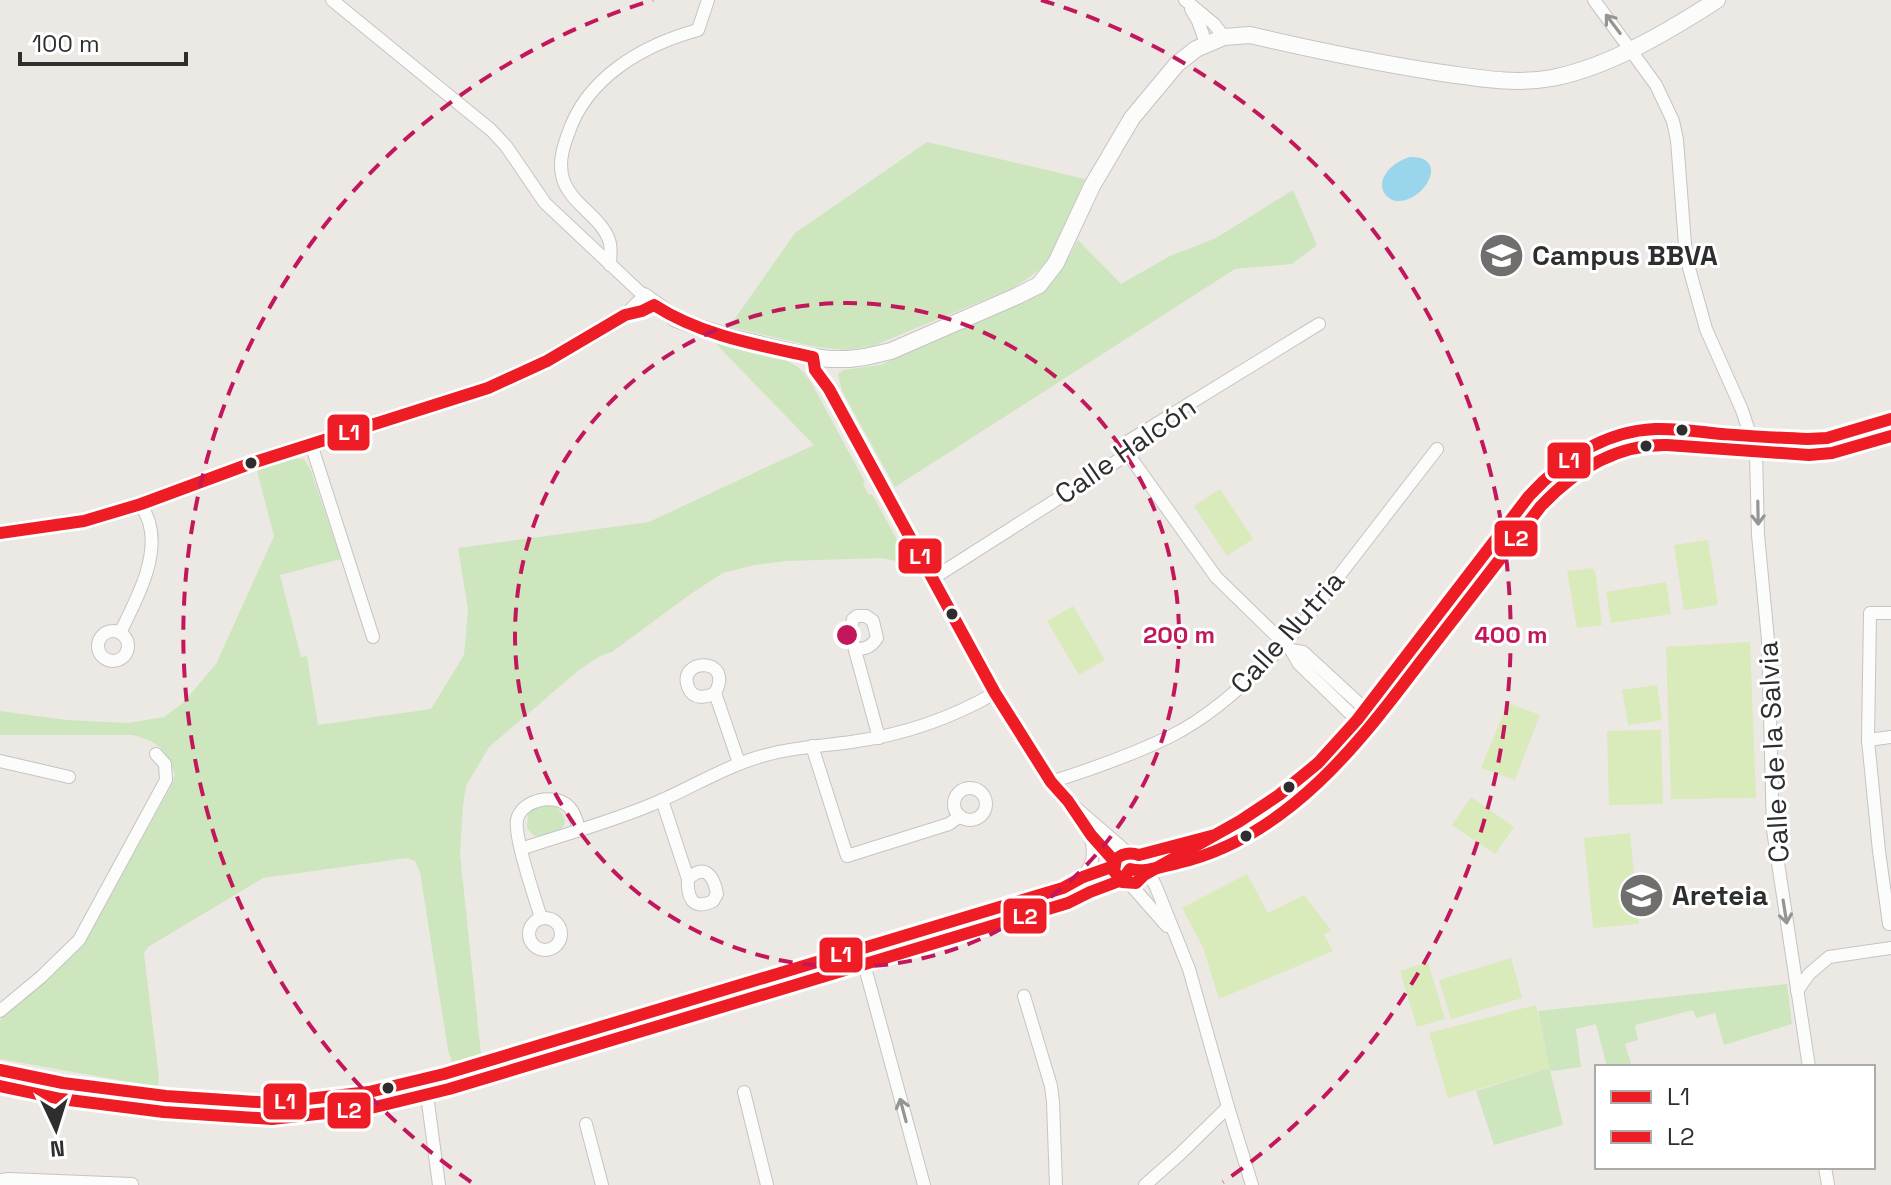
<svg xmlns="http://www.w3.org/2000/svg" width="1891" height="1185" font-family="'Space Grotesk',sans-serif">
<style>
.green{fill:#cee6be}
.pitch{fill:#d9eabb}
.water{fill:#99d6ec}
.lines{fill:none;stroke-linecap:round;stroke-linejoin:round}
.minor-casing{stroke:#c5c4c5;stroke-width:14}
.tertiary-casing{stroke:#c5c4c5;stroke-width:18}
.minor{stroke:#fcfcfb;stroke-width:12}
.tertiary{stroke:#fcfcfb;stroke-width:16}
.bus-1-casing{stroke:#fff;stroke-width:18}
.bus-2-casing{stroke:#fff;stroke-width:18}
.bus-1{stroke:#ee1c25;stroke-width:12}
.bus-2{stroke:#ee1c25;stroke-width:12}
.oneway{stroke:#959594}
.ring{fill:none;stroke:#c2185b;stroke-width:4;stroke-dasharray:14 10}
.bus-dot{fill:#2e2e2e;stroke:#fff;stroke-width:3}
.labels{text-anchor:middle;stroke-width:6;stroke-linejoin:round;paint-order:stroke}
.poi-label{font-size:28px;font-weight:bold;fill:#2e2e2e;stroke:#fff;text-anchor:start}
.street-label{font-size:28px;fill:#2e2e2e;stroke:#fff}
.centre{fill:#c2185b;stroke:#fff;stroke-width:4}
.ring-label{font-size:24px;text-anchor:middle;font-weight:bold;fill:#c2185b;stroke:#fff;stroke-width:6;stroke-linejoin:round;paint-order:stroke}
.line-badge{stroke:#fff;stroke-width:3}
.badge-label{font-size:22px;text-anchor:middle;font-weight:bold;fill:#fff}
</style>
<rect width="100%" height="100%" fill="#ece8e4"/>
<g class="green">
<polygon points="927,142 1085,179 1050,260 1030,277 1013,288 873,346 846,350 816,347 729,327 795,233"/>
<path d="M 1293,190 L 1317,245 L 1292,264 L 1235,269 L 895,487 L 842,391 L 838,374 L 843,370 L 880,365 L 1034,297 C 1055,282 1066,263 1078,240 L 1121,284 L 1170,256 L 1216,238 Z"/>
<path d="M 715,343 C 739,348 781,353 800,369 C 805,373 809,379 812,384 L 865,482 L 863,484 L 869,495 L 872,494 L 918,578 C 906,566 898,560 881,558 L 786,561 L 754,565 L 723,573 L 692,593 L 612,652 L 600,656 L 579,670 L 489,747 L 466,786 L 463,805 L 460,854 L 481,1054 L 452,1062 L 448,1050 L 420,872 L 415,861 L 407,858 L 263,878 L 148,947 L 144,953 L 159,1078 L 158,1087 L 0,1059 L 0,1020 L 83,944 L 169,790 L 175,775 C 165,749 160,742 132,735 L 0,735 L 0,711 L 67,720 L 128,723 L 164,717 L 183,703 L 216,664 L 274,536 L 257,471 L 292,458 L 304,459 L 311,471 L 341,559 L 280,575 L 301,657 L 307,656 L 318,725 L 431,709 L 464,655 L 468,610 L 458,548 L 649,522 L 814,445 Z"/>
<path d="M 553,805 C 579,824 557,837 534,836 L 527,828 L 528,813 L 534,808 Z"/>
<polygon points="1787,984 1792,1024 1724,1045 1715,1013 1696,1018 1693,1010 1635,1025 1638,1040 1625,1044 1632,1067 1607,1067 1596,1024 1576,1029 1581,1067 1554,1071 1550,1070 1563,1125 1494,1145 1476,1091 1549,1068 1538,1011"/>
</g>
<g class="pitch">
<polygon points="1220,489 1253,539 1227,556 1194,506"/>
<polygon points="1708,540 1718,605 1684,610 1674,545"/>
<polygon points="1593,568 1593,570 1595,570 1602,625 1577,628 1567,571"/>
<polygon points="1666,582 1671,614 1611,623 1606,592"/>
<polygon points="1073,606 1105,660 1079,675 1047,621"/>
<polygon points="1750,642 1756,798 1671,799 1666,647"/>
<polygon points="1657,685 1662,720 1628,725 1622,690"/>
<polygon points="1508,703 1540,715 1515,780 1481,768"/>
<polygon points="1661,730 1663,804 1609,805 1607,731"/>
<polygon points="1471,797 1514,827 1495,854 1452,825"/>
<polygon points="1630,833 1639,924 1593,928 1584,838"/>
<polygon points="1247,874 1268,913 1304,895 1331,930 1324,935 1333,951 1219,999 1203,947 1182,908"/>
<polygon points="1511,958 1522,998 1451,1019 1439,980"/>
<polygon points="1428,962 1445,1019 1417,1027 1400,971"/>
<polygon points="1536,1005 1549,1068 1448,1098 1429,1033"/>
</g>
<path class="water" d="M 1410,157 C 1449,156 1427,199 1400,201 C 1386,202 1377,187 1385,175 C 1390,166 1400,160 1410,157 Z"/>
<g class="lines">
<defs>
<g id="minor">
<polyline points="332,0 491,130 506,146 545,203 644,296 625,315"/>
<polyline points="1185,0 1214,24 1224,37"/>
<polyline points="1594,0 1656,85 1673,121 1677,140 1686,257 1706,329 1742,410 1756,453 1758,535 1768,640 1773,830 1809,1067"/>
<polyline points="1191,9 1198,21 1206,43"/>
<path d="M 610,265 C 610,258 612,247 609,240 C 601,217 573,205 564,182 C 558,166 562,150 568,134 C 587,77 643,45 698,30 L 708,0"/>
<polyline points="813,357 815,370 829,389 995,693 1030,752 1051,782 1068,801 1127,852"/>
<polyline points="311,444 373,637"/>
<polyline points="1128,454 1216,577 1291,650 1299,664 1357,720"/>
<polyline points="932,579 1128,454 1127,442 1319,324"/>
<circle cx="113" cy="646" r="15"/>
<path d="M 120,633 C 135,602 160,558 149,522 C 147,516 144,510 141,504"/>
<path d="M 855,649 C 866,649 871,647 877,638 L 873,621 L 866,616 L 857,616 L 853,619 L 850,632 L 879,738"/>
<polyline points="1291,650 1303,652 1365,709"/>
<path d="M 715,693 C 706,698 693,700 688,687 C 677,657 735,657 715,693 L 739,763"/>
<polyline points="1868,740 1891,737"/>
<polyline points="812,746 847,856 949,824 960,816"/>
<polyline points="0,761 69,777"/>
<path d="M 1051,782 C 1092,769 1132,755 1171,736 C 1219,712 1266,665 1301,625 L 1437,449"/>
<circle cx="970" cy="804" r="16"/>
<path d="M 662,800 L 688,879 C 687,897 692,911 713,901 L 717,894 C 714,876 705,863 688,879"/>
<polyline points="1078,817 1091,835 1115,862"/>
<path d="M 521,849 C 568,833 615,821 660,801 C 696,785 728,765 766,755 C 794,747 823,746 851,742 C 902,735 950,719 995,693"/>
<polyline points="1139,855 1196,841"/>
<path d="M 1144,875 C 1153,833 1089,858 1124,883 L 1136,883 L 1144,875 L 1240,821 L 1279,795 L 1318,763 L 1357,720 L 1529,496 C 1559,461 1597,437 1643,430 C 1665,427 1688,431 1710,433 C 1743,436 1775,438 1808,439 L 1827,438 L 1891,419"/>
<polyline points="1144,875 1153,881 1156,887 1189,969 1228,1107 1252,1185"/>
<path d="M 1083,877 C 1093,863 1095,855 1091,839"/>
<polyline points="1130,884 1167,926"/>
<polyline points="1070,887 1124,883"/>
<circle cx="545" cy="934" r="16"/>
<path d="M 541,918 C 535,898 514,838 517,820 C 521,800 555,792 569,807 C 575,813 577,822 579,830"/>
<polyline points="1889,924 1879,851 1868,740 1870,613 1891,613"/>
<polyline points="860,949 924,1185"/>
<polyline points="1797,991 1809,974 1829,957 1891,948"/>
<polyline points="1024,996 1051,1086 1053,1102 1056,1185"/>
<polyline points="0,1011 41,977 79,940 166,780 165,764 156,754"/>
<polyline points="0,1070 63,1083 166,1096 272,1103 369,1092 444,1074 1022,900 1063,888 1083,877 1114,866"/>
<polyline points="425,1080 439,1185"/>
<polyline points="744,1092 767,1185"/>
<polyline points="586,1124 602,1185"/>
<polyline points="1825,1167 1828,1185"/>
<polyline points="0,1180 9,1179 132,1184"/>
<polyline points="1145,1185 1180,1154 1228,1107"/>
</g>
<g id="tertiary">
<path d="M 644,296 L 676,319 L 701,328 L 733,338 L 813,357 L 830,359 L 849,359 L 865,357 L 891,351 L 1017,296 L 1039,285 L 1056,263 L 1092,186 L 1132,118 L 1177,64 L 1196,49 L 1224,37 L 1250,35 C 1314,50 1377,63 1442,73 C 1479,78 1515,85 1552,78 C 1609,67 1669,31 1717,0"/>
<polyline points="0,533 84,521 141,504 252,463 488,388 547,361 625,315"/>
</g>
</defs>
<use href="#minor" class="minor-casing"/>
<use href="#tertiary" class="tertiary-casing"/>
<use href="#minor" class="minor"/>
<use href="#tertiary" class="tertiary"/>
<defs>
<g id="bus-1">
<path d="M 0,533 L 84,521 L 141,504 L 252,463 L 488,388 L 547,361 L 625,315 L 642,311 L 654,305 C 702,336 758,345 813,357 L 815,370 L 829,389 L 995,693 L 1051,782 L 1068,801 L 1091,835 L 1115,862"/>
<path d="M 1215,835 L 1139,855 C 1130,852 1123,853 1116,859 L 1114,871 L 1122,882 L 1136,883 L 1144,875 L 1240,821 L 1279,795 L 1318,763 L 1357,720 L 1529,496 C 1562,460 1605,431 1655,429 C 1678,428 1700,432 1722,434 C 1751,436 1779,438 1808,439 L 1827,438 L 1891,419"/>
<polyline points="0,1070 63,1083 166,1096 272,1103 369,1092 444,1074 1063,888 1083,877 1114,866"/>
</g>
<path id="bus-2" d="M 0,1086 L 61,1099 L 164,1112 L 272,1119 L 371,1108 L 449,1089 L 1068,903 L 1090,892 L 1122,880 L 1130,869 C 1145,873 1163,866 1178,863 C 1289,837 1360,742 1425,656 C 1464,606 1502,556 1541,506 C 1575,470 1617,444 1667,445 L 1809,455 L 1832,453 L 1891,436"/>
</defs>
<use href="#bus-1" class="bus-1-casing"/>
<use href="#bus-2" class="bus-2-casing"/>
<use href="#bus-1" class="bus-1"/>
<use href="#bus-2" class="bus-2"/>
</g>
<defs><path id="oneway-shaft" d="M-6 0H5M1.5-3L5.5 0L1.5 3" fill="none" stroke-width="1.6" stroke-linecap="round" stroke-linejoin="round" transform="scale(2)"/></defs>
<g class="oneway">
<use href="#oneway-shaft" transform="translate(1613 24) rotate(-127)"/>
<use href="#oneway-shaft" transform="translate(1758 513) rotate(89)"/>
<use href="#oneway-shaft" transform="translate(1785 912) rotate(81)"/>
<use href="#oneway-shaft" transform="translate(903 1110) rotate(-105)"/>
</g>
<g class="ring">
<circle cx="847" cy="635" r="332"/>
<path d="M471 1182A664 664 0 0 1 653 0M1041 0A664 664 0 0 1 1223 1182"/>
</g>
<defs>
<symbol id="university-disc" viewBox="-11 -11 22 22"><circle r="9.5" fill="#706f6e" stroke="#fff"/><path d="M0-5L7-2L0 1L-7-2ZM-4 1L0 2.5L4 1V4Q0 6-4 4Z" fill="#fff"/></symbol>
<symbol id="school-disc" viewBox="-11 -11 22 22"><circle r="9.5" fill="#706f6e" stroke="#fff"/><path d="M0-5L7-2L0 1L-7-2ZM-4 1L0 2.5L4 1V4Q0 6-4 4Z" fill="#fff"/></symbol>
</defs>
<g fill-rule="evenodd">
<use href="#university-disc" x="1476" y="230" width="51" height="51"/>
<use href="#school-disc" x="1616" y="870" width="51" height="51"/>
</g>
<g class="bus-dot">
<circle cx="1682" cy="430" r="7"/>
<circle cx="1646" cy="446" r="7"/>
<circle cx="251" cy="463" r="7"/>
<circle cx="952" cy="614" r="7"/>
<circle cx="1289" cy="787" r="7"/>
<circle cx="1246" cy="836" r="7"/>
<circle cx="388" cy="1088" r="7"/>
</g>
<g class="labels">
<g class="poi-label">
<text x="1532" y="265">Campus BBVA</text>
<text x="1672" y="905">Areteia</text>
</g>
<g class="street-label">
<text transform="translate(1125 450) rotate(-35)" y="10">Calle Halcón</text>
<text transform="translate(1287 632) rotate(-48)" y="10">Calle Nutria</text>
<text transform="translate(1773 752) rotate(-93)" y="10">Calle de la Salvia</text>
</g>
</g>
<circle cx="847" cy="635" r="12" class="centre"/>
<g class="ring-label">
<text x="1179" y="643">200 m</text>
<text x="1511" y="643">400 m</text>
</g>
<g class="line-badge">
<rect x="326" y="413" width="45" height="39" rx="8" fill="#ee1c25"/>
<rect x="1546" y="441" width="46" height="39" rx="8" fill="#ee1c25"/>
<rect x="1493" y="519" width="46" height="39" rx="8" fill="#ee1c25"/>
<rect x="897" y="537" width="46" height="38" rx="8" fill="#ee1c25"/>
<rect x="1002" y="897" width="46" height="38" rx="8" fill="#ee1c25"/>
<rect x="818" y="936" width="46" height="38" rx="8" fill="#ee1c25"/>
<rect x="262" y="1082" width="46" height="39" rx="8" fill="#ee1c25"/>
<rect x="326" y="1091" width="46" height="39" rx="8" fill="#ee1c25"/>
</g>
<g class="badge-label">
<text x="349" y="440">L1</text>
<text x="1569" y="468">L1</text>
<text x="1516" y="546">L2</text>
<text x="920" y="564">L1</text>
<text x="1025" y="924">L2</text>
<text x="841" y="962">L1</text>
<text x="285" y="1109">L1</text>
<text x="349" y="1118">L2</text>
</g>
<rect x="1595" y="1065" width="280" height="104" fill="#ffffff" stroke="#ababab" stroke-width="2"/>
<rect x="1611" y="1091" width="40" height="12" fill="#ee1c25" stroke="#ababab" stroke-width="2"/>
<text x="1667" y="1105" font-size="24" fill="#2e2e2e">L1</text>
<rect x="1611" y="1131" width="40" height="12" fill="#ee1c25" stroke="#ababab" stroke-width="2"/>
<text x="1667" y="1145" font-size="24" fill="#2e2e2e">L2</text>
<g transform="translate(56 1129) rotate(176)" stroke="#ffffff" stroke-width="6" paint-order="stroke">
<path d="M0-6L14 30L0 20L-14 30Z" fill="#2e2e2e"/>
<text y="-12" font-size="22" font-weight="bold" text-anchor="middle" fill="#2e2e2e">N</text>
</g>
<path d="M20 52v12h166v-12" fill="none" stroke="#2e2e2e" stroke-width="4"/>
<text x="32" y="52" font-size="24" fill="#2e2e2e" stroke="#ffffff" stroke-width="6" paint-order="stroke">100 m</text>
</svg>
